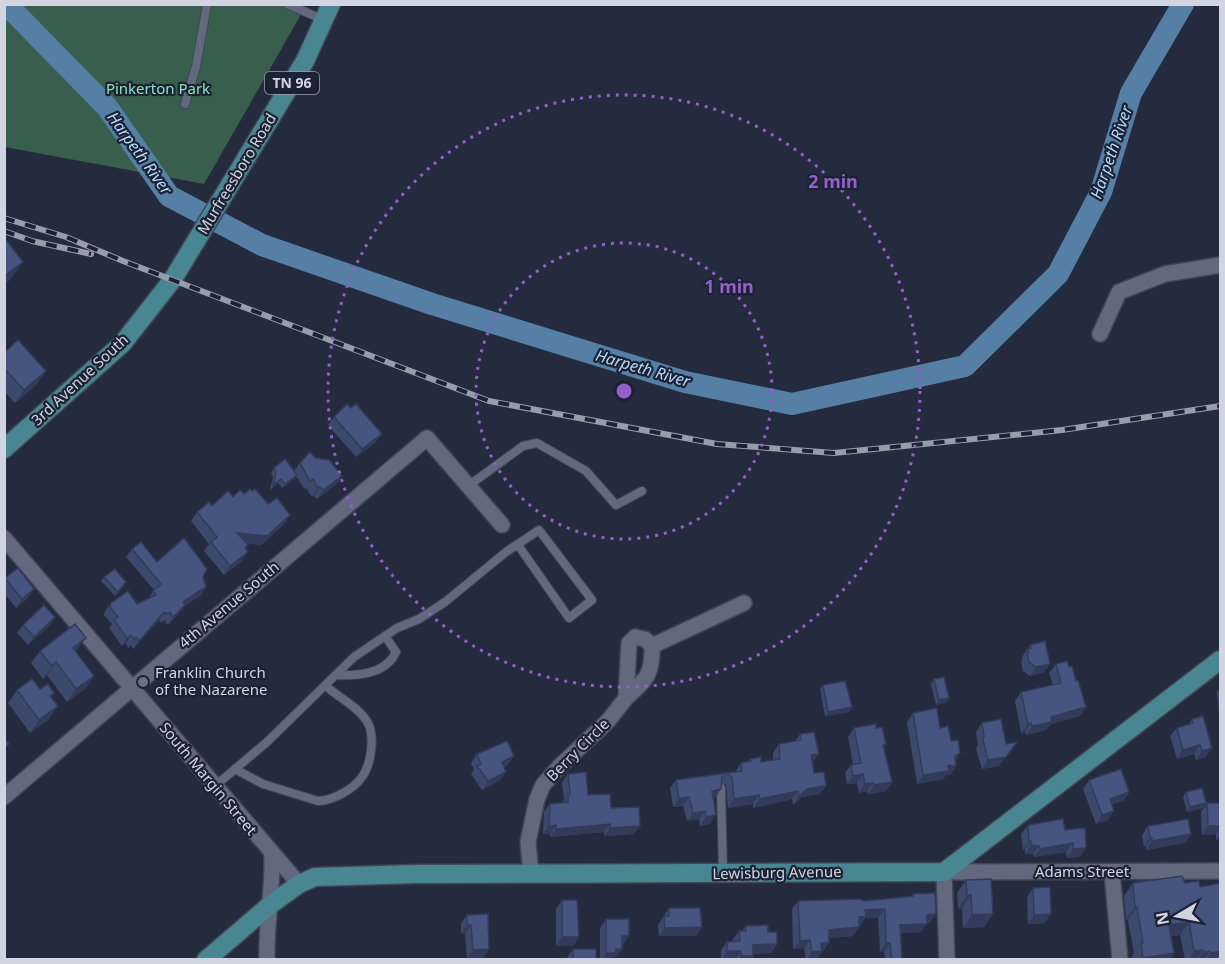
<svg xmlns="http://www.w3.org/2000/svg" width="1225" height="964" font-family="'Noto Sans',sans-serif">
<style>
.green{fill:#385f4d}
.lines{fill:none;stroke-linecap:round;stroke-linejoin:round}
.river{stroke:#557fa4;stroke-width:22}
.service-casing{stroke:#414555;stroke-width:10}
.minor-casing{stroke:#414555;stroke-width:18}
.primary-casing{stroke:#414555;stroke-width:21}
.service{stroke:#62697f;stroke-width:8}
.minor{stroke:#62697f;stroke-width:15}
.primary{stroke:#488792;stroke-width:18}
.rail-casing{stroke:#989dac;stroke-width:6}
.rail{stroke:#1c2133;stroke-width:4;stroke-dasharray:11;stroke-linecap:butt}
.wall{fill:#3d486d}
.shaded-wall{fill:#323b59}
.building{fill:#47547f;stroke:#323b59;stroke-width:1.5}
.ring{fill:none;stroke:#955fca;stroke-width:3;stroke-dasharray:3 6}
.worship-dot{fill:#6b7280;stroke:#1c2133;stroke-width:2}
.labels{text-anchor:middle;stroke-width:4.5;stroke-linejoin:round;paint-order:stroke}
.shield{fill:#1c2133;stroke:#9b9fae;stroke-width:1.5}
.shield-label{font-size:14px;font-weight:bold;fill:#d1d5e2}
.park-label{font-size:15px;fill:#8ce4bc;stroke:#1c2133}
.street-label{font-size:15px;fill:#d1d5e2;stroke:#1c2133}
.poi-label{font-size:15px;fill:#d1d5e2;stroke:#1c2133;text-anchor:start}
.water-label{font-size:16px;font-style:italic;fill:#b4dafc;stroke:#1c2133}
.centre{fill:#955fca;stroke:#1c2133;stroke-width:3}
.ring-label{font-size:18px;text-anchor:middle;font-weight:bold;fill:#955fca;stroke:#1c2133;stroke-width:4.5;stroke-linejoin:round;paint-order:stroke}
</style>
<rect width="100%" height="100%" fill="#252b3e"/>
<polygon class="green" points="4,5 303,5 299,18 204,184 5,147"/>
<g class="lines">
<polyline class="river" points="6,4 107,107 169,196 262,245 432,304 685,382 792,404 965,366 1058,274 1101,192 1131,93 1183,4"/>
<defs>
<g id="service">
<polyline points="287,4 324,20"/>
<polyline points="185,104 196,67 207,4"/>
<polyline points="468,486 523,446 537,443 586,471 616,505 642,491"/>
<path d="M 338,675 C 358,676 386,674 396,652 L 385,636"/>
<path d="M 235,769 L 263,784 L 318,801 C 332,801 354,789 362,777 C 371,765 375,737 368,723 C 359,707 339,698 326,686"/>
<polyline points="215,786 267,742 354,657 397,628 419,619 445,602 506,552 539,530 592,600 569,618 518,545"/>
<polyline points="721,788 723,872"/>
</g>
<g id="minor">
<polyline points="1100,334 1119,292 1165,274 1220,265"/>
<polyline points="4,538 299,884"/>
<polyline points="652,646 744,603"/>
<polyline points="4,797 427,438 502,525"/>
<polyline points="1112,872 1120,960"/>
<path d="M 531,875 L 528,842 L 537,799 L 543,785 L 559,767 L 608,721 L 626,698 L 629,643 L 635,637 L 645,639 L 652,646 C 653,674 646,680 626,698"/>
<path d="M 267,960 C 266,924 273,890 272,855"/>
<polyline points="947,960 944,872 1220,871"/>
</g>
<g id="primary">
<polyline points="4,449 123,343 173,279 305,61 331,4"/>
<polyline points="206,960 270,905 299,884 315,877 416,874 944,872 1220,660"/>
</g>
</defs>
<use href="#service" class="service-casing"/>
<use href="#minor" class="minor-casing"/>
<use href="#primary" class="primary-casing"/>
<use href="#service" class="service"/>
<use href="#minor" class="minor"/>
<use href="#primary" class="primary"/>
<defs>
<g id="rail">
<polyline points="4,218 66,237 123,261 489,401 717,444 834,453 1062,430 1220,406"/>
<polyline points="4,231 32,241 91,254"/>
</g>
</defs>
<use href="#rail" class="rail-casing"/>
<use href="#rail" class="rail"/>
</g>
<g class="wall">
<polygon points="4,353 37,384 15,403 4,391"/>
<polygon points="334,417 376,442 356,457 328,425"/>
<polygon points="315,458 342,476 336,484 317,499 314,496 312,497 306,488 304,489 296,476 294,479 282,488 278,483 270,490 273,477 271,473 274,468 294,471 300,463"/>
<polygon points="244,494 268,504 290,515 284,524 261,545 246,543 242,561 224,575 204,551 209,544 191,521 197,512 233,497"/>
<polygon points="132,549 157,562 203,577 201,595 185,606 179,613 168,625 164,620 161,623 159,620 133,649 131,645 128,648 126,643 122,646 109,628 112,624 104,615 105,611 111,603 137,604 148,599 154,590 126,557"/>
<polygon points="104,577 123,587 115,596 101,581"/>
<polygon points="5,578 28,598 16,608 4,593"/>
<polygon points="55,617 49,626 28,645 17,633 23,625"/>
<polygon points="1030,645 1044,672 1030,676 1023,671 1021,662 1022,659 1022,657"/>
<polygon points="40,651 76,652 94,676 85,689 67,702 47,675 43,679 31,663"/>
<polygon points="1056,664 1080,716 1051,724 1046,730 1026,735 1025,732 1021,733 1015,701 1021,692 1053,685 1049,673"/>
<polygon points="934,679 946,702 936,705 931,684"/>
<polygon points="823,685 852,707 849,712 825,716 820,689"/>
<polygon points="1221,687 1221,715 1219,715 1217,692"/>
<polygon points="40,689 54,693 51,697 49,719 30,733 8,703 17,690"/>
<polygon points="913,713 940,728 960,753 955,760 956,766 950,775 947,774 943,779 917,784 907,722"/>
<polygon points="1192,719 1206,757 1196,760 1194,754 1177,759 1170,736 1177,728 1189,724"/>
<polygon points="982,723 999,766 982,769 976,749 978,745 976,732"/>
<polygon points="854,728 884,747 892,782 886,791 868,794 867,791 859,793 857,783 847,784 845,773 851,765 853,764 848,737"/>
<polygon points="800,734 813,762 814,773 826,786 820,794 801,797 793,805 792,799 753,808 753,804 728,808 726,785 721,783 715,798 713,798 710,824 700,826 699,819 687,821 683,806 673,807 670,788 676,780 735,772 741,763 749,762 750,759 761,762 773,760 773,753 779,744 795,741"/>
<polygon points="477,754 508,765 504,767 500,780 482,790 471,774 474,770 471,763"/>
<polygon points="568,774 588,795 611,808 634,834 604,836 604,832 550,837 550,834 543,834 544,812 550,804 562,803 564,800 562,782"/>
<polygon points="1089,780 1129,792 1123,801 1112,804 1108,820 1096,824 1083,789"/>
<polygon points="1186,792 1206,803 1203,808 1187,812 1183,797"/>
<polygon points="1207,803 1221,803 1221,840 1216,840 1216,834 1202,835 1201,812"/>
<polygon points="1028,825 1065,830 1080,857 1067,858 1066,852 1034,857 1033,854 1025,854 1025,850 1023,850 1021,834"/>
<polygon points="1148,826 1191,834 1185,843 1146,850 1146,846 1144,847 1142,835"/>
<polygon points="966,880 993,914 984,927 963,928 962,908 958,909 957,893"/>
<polygon points="1133,883 1185,883 1200,887 1221,883 1221,960 1185,960 1180,935 1171,936 1174,953 1169,960 1132,960 1132,956 1134,953 1128,920 1126,920 1124,896"/>
<polygon points="1033,888 1045,923 1028,924 1027,897"/>
<polygon points="913,894 930,923 927,923 921,932 900,933 902,960 885,960 884,952 880,952 878,918 865,918 853,936 829,938 823,952 821,952 816,960 806,960 804,949 793,949 792,909 798,901 865,901 911,897"/>
<polygon points="562,900 579,937 573,946 556,946 556,909"/>
<polygon points="669,908 702,927 696,936 659,936 658,925"/>
<polygon points="467,915 489,949 483,958 467,958 465,934 461,933 461,923"/>
<polygon points="606,919 623,945 622,945 622,949 616,957 613,957 612,960 600,960 600,928"/>
<polygon points="746,926 768,932 777,944 771,953 753,954 753,956 750,960 721,960 721,950 727,942 733,942 733,939 739,931 742,931"/>
<polygon points="573,949 596,960 567,960 567,958"/>
</g>
<g class="shaded-wall">
<polygon points="23,262 11,279 4,284 4,276"/>
<polygon points="46,371 37,384 15,403 24,390"/>
<polygon points="382,434 376,442 356,457 362,449"/>
<polygon points="297,475 294,479 282,488 285,484"/>
<polygon points="342,476 336,484 317,499 323,490"/>
<polygon points="320,487 314,496 312,497 318,488"/>
<polygon points="290,515 284,524 261,545 231,542 237,533"/>
<polygon points="248,552 242,561 224,575 230,566"/>
<polygon points="206,587 201,595 185,606 179,613 168,625 183,602"/>
<polygon points="34,589 28,598 16,608 22,599"/>
<polygon points="164,612 159,620 133,649 139,641"/>
<polygon points="55,617 49,626 28,645 34,637"/>
<polygon points="131,635 126,643 122,646 127,638"/>
<polygon points="86,638 76,651 64,661 73,648"/>
<polygon points="56,662 47,675 43,679 52,666"/>
<polygon points="1050,664 1044,672 1030,676 1036,667"/>
<polygon points="94,676 85,689 67,702 76,689"/>
<polygon points="949,698 946,702 936,705 939,700"/>
<polygon points="58,706 49,719 30,733 39,720"/>
<polygon points="852,707 849,712 825,716 828,712"/>
<polygon points="1086,707 1080,716 1051,724 1046,730 1026,735 1032,726 1051,717"/>
<polygon points="1031,723 1025,732 1021,733 1028,724"/>
<polygon points="1017,742 999,766 982,769 988,760"/>
<polygon points="1200,745 1194,754 1177,759 1183,750"/>
<polygon points="1212,748 1206,757 1196,760 1202,751"/>
<polygon points="819,754 813,762 811,755"/>
<polygon points="514,756 508,765 496,771 502,762"/>
<polygon points="948,765 956,766 950,775 947,774 943,779 917,784 923,775"/>
<polygon points="506,772 500,780 482,790 488,781"/>
<polygon points="863,774 857,783 847,784 853,776"/>
<polygon points="892,782 886,791 868,794 874,785"/>
<polygon points="873,783 867,791 859,793 865,784"/>
<polygon points="826,786 820,794 801,797 793,805 799,796 807,789"/>
<polygon points="721,789 715,798 706,800 712,791"/>
<polygon points="798,791 792,799 753,808 760,799"/>
<polygon points="1129,792 1123,801 1104,807 1110,799"/>
<polygon points="759,795 753,804 728,808 734,799"/>
<polygon points="689,797 683,806 673,807 679,799"/>
<polygon points="1206,803 1203,808 1187,812 1190,807"/>
<polygon points="705,811 699,819 687,821 693,813"/>
<polygon points="1114,811 1108,820 1096,824 1102,815"/>
<polygon points="716,815 710,824 700,826 706,817"/>
<polygon points="610,824 604,832 550,837 556,829"/>
<polygon points="556,825 550,834 543,834 549,826"/>
<polygon points="640,826 634,834 604,836 610,828"/>
<polygon points="1208,826 1221,826 1221,827 1216,834 1202,835"/>
<polygon points="1221,833 1221,840 1216,840"/>
<polygon points="1191,834 1185,843 1146,850 1152,841"/>
<polygon points="1150,838 1152,838 1146,846 1144,847"/>
<polygon points="1031,841 1025,850 1023,850 1029,842"/>
<polygon points="1073,843 1066,852 1034,857 1040,849"/>
<polygon points="1031,845 1039,846 1033,854 1025,854"/>
<polygon points="1086,848 1080,857 1067,858 1073,849"/>
<polygon points="971,895 962,908 958,909 967,896"/>
<polygon points="1135,907 1137,907 1128,920 1126,920"/>
<polygon points="885,909 878,918 865,918 859,926 853,926 865,910"/>
<polygon points="936,914 930,923 921,923 927,915"/>
<polygon points="993,914 984,927 963,928 972,915"/>
<polygon points="1051,914 1045,923 1028,924 1034,915"/>
<polygon points="1189,922 1180,935 1160,938 1169,925"/>
<polygon points="927,924 921,932 894,934 900,925"/>
<polygon points="467,925 471,925 465,934 461,933"/>
<polygon points="702,927 696,936 659,936 665,928"/>
<polygon points="859,927 853,936 822,939 829,930"/>
<polygon points="622,936 629,936 623,945 616,945"/>
<polygon points="562,937 579,937 573,946 556,946"/>
<polygon points="810,940 804,949 793,949 800,941"/>
<polygon points="821,943 829,943 816,960 807,960 812,952"/>
<polygon points="886,943 890,943 884,952 880,952"/>
<polygon points="777,944 771,953 746,954 753,945"/>
<polygon points="489,949 483,958 467,958 473,950"/>
<polygon points="616,949 622,949 616,957 613,957 612,960 602,960 606,953"/>
<polygon points="1203,950 1196,960 1189,960 1194,951"/>
<polygon points="727,951 741,951 735,960 722,960"/>
<polygon points="1210,951 1204,960 1198,960 1203,952"/>
<polygon points="1221,951 1216,960 1206,960 1211,953"/>
<polygon points="1174,953 1169,960 1142,960 1143,958"/>
<polygon points="741,956 753,956 750,960 739,960"/>
</g>
<g class="building">
<polygon points="4,237 23,262 4,276"/>
<polygon points="18,340 46,371 24,390 4,368 4,353"/>
<polygon points="347,404 351,408 356,404 382,434 362,449 334,417"/>
<polygon points="310,452 315,458 329,460 342,476 323,490 320,487 318,488 313,479 310,481 300,463"/>
<polygon points="285,459 297,475 285,484 281,479 273,485 276,472 274,468"/>
<polygon points="250,489 252,491 255,489 268,504 277,498 290,515 267,536 237,533 248,545 245,548 248,552 230,566 211,542 217,537 197,512 209,502 212,506 228,491 233,497 240,490 244,494"/>
<polygon points="184,538 207,569 203,577 206,587 183,602 185,605 173,617 170,612 166,614 164,612 139,641 136,637 134,640 131,635 127,638 114,620 118,617 110,607 111,603 128,591 137,604 156,595 153,591 161,584 132,549 141,542 157,562"/>
<polygon points="18,568 34,589 22,599 5,578"/>
<polygon points="115,569 126,582 118,592 104,577"/>
<polygon points="44,605 55,617 34,637 23,625"/>
<polygon points="75,624 86,638 73,648 94,676 76,689 56,662 52,666 40,651"/>
<polygon points="1045,641 1050,664 1036,667 1029,662 1027,653 1029,652 1028,649 1031,648 1030,645"/>
<polygon points="1067,661 1069,667 1072,666 1076,681 1078,680 1086,707 1051,717 1052,722 1032,726 1031,723 1028,724 1021,692 1061,683 1056,664"/>
<polygon points="944,677 949,698 939,700 934,679"/>
<polygon points="32,679 40,689 48,684 54,693 50,696 58,706 39,720 17,690"/>
<polygon points="845,681 852,707 828,712 823,685"/>
<polygon points="937,708 940,728 948,726 951,741 958,740 960,753 955,756 956,766 948,765 949,771 923,775 913,713"/>
<polygon points="1203,716 1212,748 1202,751 1200,745 1183,750 1177,728 1193,723 1192,719"/>
<polygon points="1001,719 1006,744 1017,742 1006,757 988,760 983,740 984,737 982,723"/>
<polygon points="876,724 876,728 882,727 886,744 883,745 892,782 874,785 873,783 865,784 863,774 853,776 851,765 861,763 854,728"/>
<polygon points="814,732 819,754 811,755 814,773 824,772 826,786 807,789 799,796 798,791 760,799 759,795 734,799 732,777 726,773 722,777 721,789 712,791 716,815 706,817 705,811 693,813 689,797 679,799 676,780 742,771 741,763 751,761 750,759 761,757 761,762 780,759 779,744 801,740 800,734"/>
<polygon points="4,738 9,744 4,748"/>
<polygon points="507,741 514,756 502,762 506,772 488,781 477,766 481,764 477,754"/>
<polygon points="1121,769 1129,792 1110,799 1114,811 1102,815 1089,780"/>
<polygon points="586,772 588,795 610,794 611,808 639,807 640,826 610,828 610,824 556,829 556,825 549,826 550,804 568,802 568,794 570,794 568,774"/>
<polygon points="1202,788 1206,803 1190,807 1186,792"/>
<polygon points="1207,803 1221,803 1221,826 1208,826"/>
<polygon points="1063,819 1065,830 1085,828 1086,848 1073,849 1073,843 1040,849 1039,846 1031,845 1031,841 1029,842 1028,825"/>
<polygon points="1188,819 1191,834 1152,841 1152,838 1150,838 1148,826"/>
<polygon points="1182,876 1185,883 1199,881 1200,887 1221,883 1221,951 1211,953 1210,951 1203,952 1203,950 1194,951 1189,922 1169,925 1174,953 1143,958 1141,943 1143,943 1137,907 1135,907 1133,883"/>
<polygon points="991,879 993,914 972,915 971,895 967,896 966,880"/>
<polygon points="1050,887 1051,914 1034,915 1033,888"/>
<polygon points="935,893 936,914 927,915 927,924 900,925 902,960 892,960 890,943 886,943 885,909 865,910 866,917 859,917 859,927 829,930 829,943 821,943 822,951 812,952 810,940 800,941 798,901 859,899 865,901 913,896 913,894"/>
<polygon points="562,900 577,900 579,937 562,937"/>
<polygon points="669,908 700,908 702,927 665,928 664,916 669,916"/>
<polygon points="488,914 489,949 473,950 471,925 467,925 467,915"/>
<polygon points="606,919 629,919 629,936 622,936 622,949 616,949 616,953 606,953"/>
<polygon points="768,925 768,932 777,932 777,944 753,945 753,956 741,956 741,951 727,951 727,942 740,941 739,931 746,931 746,926"/>
<rect x="573" y="949" width="23" height="11"/>
</g>
<g class="ring">
<circle cx="624" cy="391" r="148"/>
<circle cx="624" cy="391" r="296"/>
</g>
<circle class="worship-dot" cx="143" cy="682" r="6"/>
<g class="labels">
<rect class="shield" x="265" y="72" width="54" height="22" rx="4.5"/>
<g class="shield-label">
<text x="292" y="88">TN 96</text>
</g>
<g class="park-label">
<text x="158" y="94">Pinkerton Park</text>
</g>
<g class="street-label">
<text transform="translate(237 174) rotate(-59)" y="5">Murfreesboro Road</text>
<text transform="translate(80 380) rotate(-43)" y="5">3rd Avenue South</text>
<text transform="translate(229 605) rotate(-40)" y="5">4th Avenue South</text>
<text transform="translate(578 750) rotate(-45)" y="5">Berry Circle</text>
<text transform="translate(208 779) rotate(50)" y="5">South Margin Street</text>
<text x="1082" y="877">Adams Street</text>
<text transform="translate(777 873) rotate(-1)" y="5">Lewisburg Avenue</text>
</g>
<g class="poi-label">
<text x="155" y="678">Franklin Church<tspan x="155" dy="17">of the Nazarene</tspan></text>
</g>
<g class="water-label">
<text transform="translate(1111 152) rotate(-71)" y="6">Harpeth River</text>
<text transform="translate(140 153) rotate(54)" y="6">Harpeth River</text>
<text transform="translate(643 368) rotate(16)" y="6">Harpeth River</text>
</g>
</g>
<circle cx="624" cy="391" r="9" class="centre"/>
<g class="ring-label">
<text x="833" y="188">2 min</text>
<text x="729" y="293">1 min</text>
</g>
<rect width="1225" height="964" fill="none" stroke="#d1d5e2" stroke-width="12"/>
<g transform="translate(1177 916) rotate(260)" stroke="#1c2133" stroke-width="4.5" paint-order="stroke">
<path d="M0-4.5L10 22L0 15L-10 22Z" fill="#d1d5e2"/>
<text y="-9" font-size="16" font-weight="bold" text-anchor="middle" fill="#d1d5e2">N</text>
</g>
</svg>
